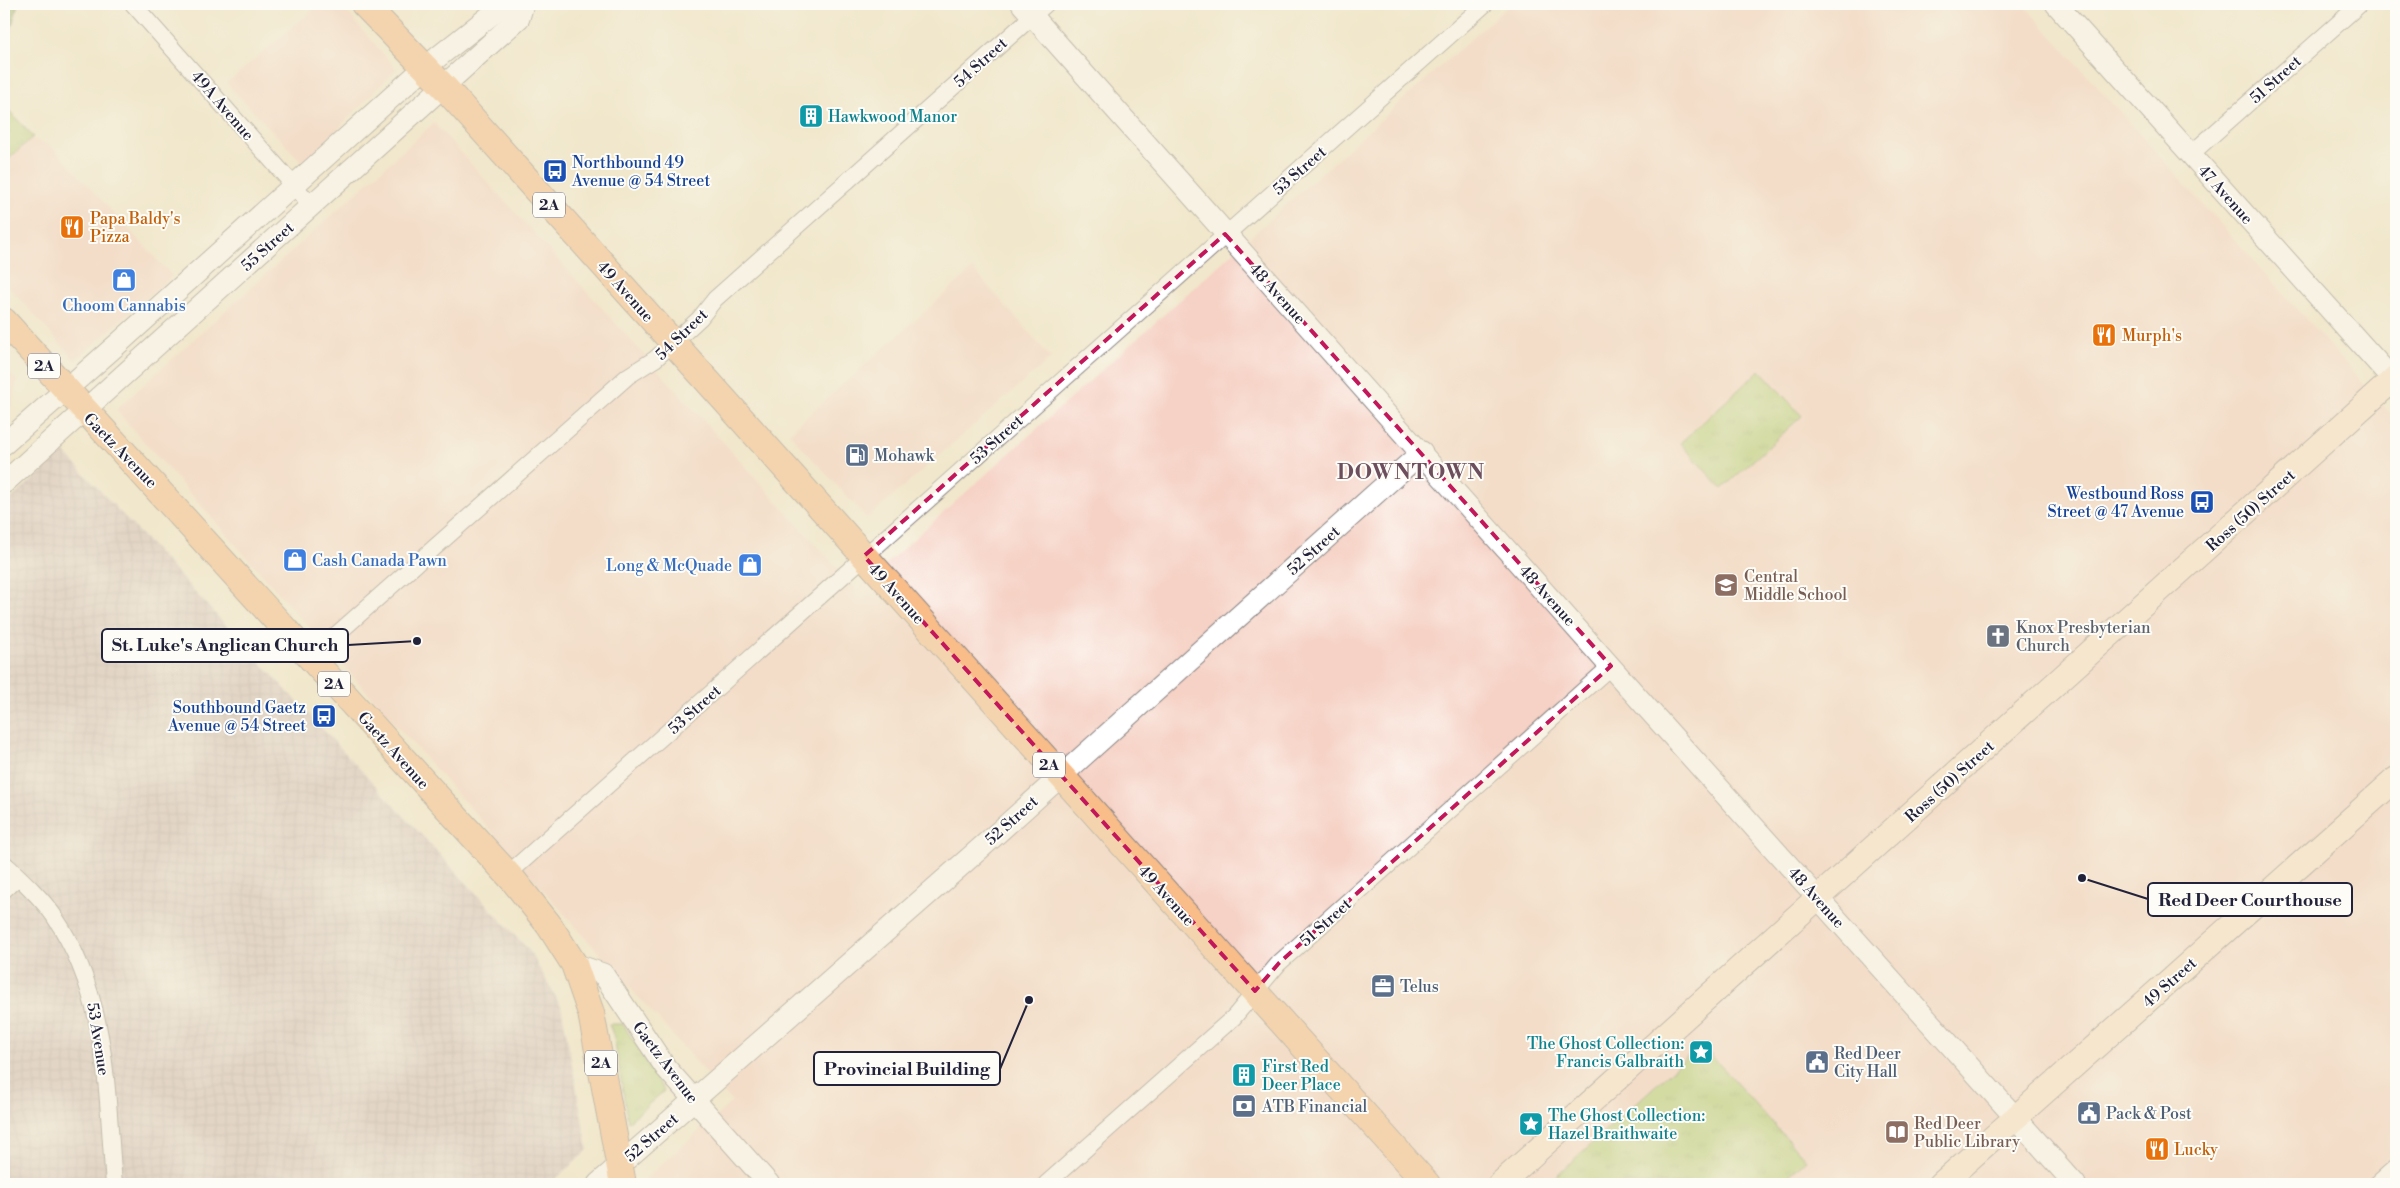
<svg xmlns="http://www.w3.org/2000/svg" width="2400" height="1188" font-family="'Libre Bodoni',serif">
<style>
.built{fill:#f6d1c5}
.industrial{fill:url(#industrial-grid)}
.grass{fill:url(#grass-tufts);stroke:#697756}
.forest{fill:url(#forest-firs);stroke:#576950}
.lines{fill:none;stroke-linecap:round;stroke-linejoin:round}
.minor-casing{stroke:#8a8484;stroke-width:18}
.tertiary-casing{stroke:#8a8484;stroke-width:23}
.secondary-casing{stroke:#8a8484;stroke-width:26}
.primary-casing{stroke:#8a8484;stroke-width:28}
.minor{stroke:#fff;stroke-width:16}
.tertiary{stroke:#fff;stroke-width:21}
.secondary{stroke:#fce5d0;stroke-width:24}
.primary{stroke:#f8bd89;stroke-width:26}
.marked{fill:none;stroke:#c2185b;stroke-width:4;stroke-dasharray:10 6;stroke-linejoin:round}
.labels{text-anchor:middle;stroke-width:4;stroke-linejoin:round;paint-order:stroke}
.shield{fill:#fdfcf7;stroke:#646373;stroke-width:1}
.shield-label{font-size:15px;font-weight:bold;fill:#22223b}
.street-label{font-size:16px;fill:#22223b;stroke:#fdfcf7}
.culture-label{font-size:16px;fill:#0d838f;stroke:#fdfcf7;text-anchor:start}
.transit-label{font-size:16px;fill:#164399;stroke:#fdfcf7;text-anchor:end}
.food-label{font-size:16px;fill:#c56008;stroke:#fdfcf7;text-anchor:start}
.shop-label{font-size:16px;fill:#366cbe;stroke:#fdfcf7}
.service-label{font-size:16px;fill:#4e5e75;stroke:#fdfcf7;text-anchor:start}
.education-label{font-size:16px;fill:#785e54;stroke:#fdfcf7;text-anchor:start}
.worship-label{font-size:16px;fill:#5b616d;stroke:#fdfcf7;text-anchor:start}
.district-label{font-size:21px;font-weight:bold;letter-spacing:1px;fill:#6d4e5d;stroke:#fdfcf7}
.leader{fill:none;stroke:#22223b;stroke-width:2}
.callout-dot{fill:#22223b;stroke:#fdfcf7;stroke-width:2}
.callout{fill:#fdfcf7;stroke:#22223b;stroke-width:2}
.callout-label{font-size:18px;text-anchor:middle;font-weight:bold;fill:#22223b}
</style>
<defs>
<pattern id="industrial-grid" width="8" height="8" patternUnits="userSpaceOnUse" patternTransform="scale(1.25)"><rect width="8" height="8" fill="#d1bfbf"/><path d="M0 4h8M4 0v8" fill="none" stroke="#b3a4a5"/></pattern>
<pattern id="grass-tufts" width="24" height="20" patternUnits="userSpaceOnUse" patternTransform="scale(1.25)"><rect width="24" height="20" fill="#b0cc72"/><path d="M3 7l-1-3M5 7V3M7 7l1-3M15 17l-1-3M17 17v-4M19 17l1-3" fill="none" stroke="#97af64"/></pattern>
<pattern id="forest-firs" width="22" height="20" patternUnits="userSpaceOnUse" patternTransform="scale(1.25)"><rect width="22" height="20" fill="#8cb064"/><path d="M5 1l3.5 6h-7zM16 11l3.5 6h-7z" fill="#728f54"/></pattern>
</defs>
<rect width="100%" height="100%" fill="#fdfcf7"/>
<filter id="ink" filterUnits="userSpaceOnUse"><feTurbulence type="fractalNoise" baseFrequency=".02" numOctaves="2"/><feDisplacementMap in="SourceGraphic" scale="10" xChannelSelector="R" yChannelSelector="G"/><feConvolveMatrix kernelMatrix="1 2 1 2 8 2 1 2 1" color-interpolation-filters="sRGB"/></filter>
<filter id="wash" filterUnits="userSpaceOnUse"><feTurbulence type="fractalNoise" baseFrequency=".0096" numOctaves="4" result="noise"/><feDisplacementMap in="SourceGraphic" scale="20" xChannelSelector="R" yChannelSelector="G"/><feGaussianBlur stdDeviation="1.12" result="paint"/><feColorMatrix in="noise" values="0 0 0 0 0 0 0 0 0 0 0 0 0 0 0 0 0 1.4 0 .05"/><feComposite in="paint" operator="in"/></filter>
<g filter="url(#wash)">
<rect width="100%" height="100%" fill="#f1e7cc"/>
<g class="built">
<polygon points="320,4 340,4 396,69 304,164 227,83"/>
<polygon points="1510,4 2023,4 2396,420 2396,1184 640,1184 732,1102 116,410 434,123 857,590"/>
<polygon points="31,139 52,147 172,276 75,360 4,281 4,163"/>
<polygon points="973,269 1051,358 867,518 789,433"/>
<polygon points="4,367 17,381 12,405 4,417"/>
</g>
<polygon class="industrial" points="64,452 529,950 561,1006 588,1150 550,1184 4,1184 4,505"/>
<g class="grass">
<polygon points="4,105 33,137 4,163"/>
<polygon points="1760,370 1802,416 1722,489 1680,443"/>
<polygon points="609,1024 623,1024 664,1091 628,1122 614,1037"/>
<polygon points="1701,1044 1806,1160 1780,1184 1547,1184"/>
</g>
<polygon class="forest" points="4,4 18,4 4,54"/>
</g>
<g filter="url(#ink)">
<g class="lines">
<defs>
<g id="minor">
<polyline points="133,4 312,206"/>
<polyline points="2191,154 2360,4"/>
<polyline points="310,658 628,376 655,359 673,343 700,318 715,299 1046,4"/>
<path d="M 4,863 C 21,879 41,897 54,916 C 109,998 106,1090 114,1184"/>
<polyline points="508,874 1485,4"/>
<polyline points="4,890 18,877"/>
<polyline points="1046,1184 1234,1017 1279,963 1611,666"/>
<polyline points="2377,1184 2396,1167"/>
</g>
<g id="tertiary">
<polyline points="1022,4 1649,710 2075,1184"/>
<polyline points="2056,4 2396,383"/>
<polyline points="4,444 120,342 424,68 505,4"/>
<polyline points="4,483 519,18 523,4"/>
<polyline points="574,964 603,974 666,1068 769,1184"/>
<polyline points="598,1184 983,846 1422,452"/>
</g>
<g id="secondary">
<polyline points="1500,1184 2396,377"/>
<polyline points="1941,1184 2396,779"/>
</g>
<g id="primary">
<polyline points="364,4 444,87 1427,1184"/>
<polyline points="4,321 514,881 549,925 574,964 591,1013 623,1184"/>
</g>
</defs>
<use href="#minor" class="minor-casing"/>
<use href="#tertiary" class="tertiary-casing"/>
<use href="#secondary" class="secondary-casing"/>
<use href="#primary" class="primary-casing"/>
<use href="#minor" class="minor"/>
<use href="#tertiary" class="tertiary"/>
<use href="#secondary" class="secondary"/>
<use href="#primary" class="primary"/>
</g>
</g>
<path d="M0 0H2400V1188H0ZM 1225,234 L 1611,666 L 1279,963 L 1255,991 L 864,556 Z" fill="#f1e7cc" fill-opacity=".55" fill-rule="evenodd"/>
<path class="marked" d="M 1225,234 L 1611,666 L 1279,963 L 1255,991 L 864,556 Z"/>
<defs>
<symbol id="building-square" viewBox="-11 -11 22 22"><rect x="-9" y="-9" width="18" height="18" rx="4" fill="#0f9aa8" stroke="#fdfcf7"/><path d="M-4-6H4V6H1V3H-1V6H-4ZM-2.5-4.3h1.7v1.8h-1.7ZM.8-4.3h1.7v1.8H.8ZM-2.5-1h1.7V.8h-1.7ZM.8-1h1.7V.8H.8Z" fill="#fff"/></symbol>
<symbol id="bus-square" viewBox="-11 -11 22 22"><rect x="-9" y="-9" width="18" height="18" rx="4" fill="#1a4fb4" stroke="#fdfcf7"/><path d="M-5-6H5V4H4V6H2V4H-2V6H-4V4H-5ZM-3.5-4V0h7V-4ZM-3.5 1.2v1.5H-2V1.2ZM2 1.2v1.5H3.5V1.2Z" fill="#fff"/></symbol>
<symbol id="restaurant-square" viewBox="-11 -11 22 22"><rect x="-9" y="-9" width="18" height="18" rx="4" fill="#e8710a" stroke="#fdfcf7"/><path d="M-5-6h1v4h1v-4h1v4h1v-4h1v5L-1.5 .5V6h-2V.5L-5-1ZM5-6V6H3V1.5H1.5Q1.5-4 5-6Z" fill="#fff"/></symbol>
<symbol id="shop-square" viewBox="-11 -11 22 22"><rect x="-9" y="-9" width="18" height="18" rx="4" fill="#3f7fe0" stroke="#fdfcf7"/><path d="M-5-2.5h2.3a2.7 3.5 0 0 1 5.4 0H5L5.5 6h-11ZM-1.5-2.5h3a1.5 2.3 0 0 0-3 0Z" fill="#fff"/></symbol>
<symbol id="fuel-square" viewBox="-11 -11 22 22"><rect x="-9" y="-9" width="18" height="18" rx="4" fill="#5c6f8a" stroke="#fdfcf7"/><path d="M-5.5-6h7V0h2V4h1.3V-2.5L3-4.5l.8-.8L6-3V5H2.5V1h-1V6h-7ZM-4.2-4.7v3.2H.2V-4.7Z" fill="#fff"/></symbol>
<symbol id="school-square" viewBox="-11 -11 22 22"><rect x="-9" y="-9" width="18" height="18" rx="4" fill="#8d6e63" stroke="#fdfcf7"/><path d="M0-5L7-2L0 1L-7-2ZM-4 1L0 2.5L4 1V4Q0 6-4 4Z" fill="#fff"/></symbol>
<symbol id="church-square" viewBox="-11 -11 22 22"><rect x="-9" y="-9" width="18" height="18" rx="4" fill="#6b7280" stroke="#fdfcf7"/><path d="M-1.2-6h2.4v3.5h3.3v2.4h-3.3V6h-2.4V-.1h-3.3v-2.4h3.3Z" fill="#fff"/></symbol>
<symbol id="office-square" viewBox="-11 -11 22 22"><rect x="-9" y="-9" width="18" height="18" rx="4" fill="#5c6f8a" stroke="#fdfcf7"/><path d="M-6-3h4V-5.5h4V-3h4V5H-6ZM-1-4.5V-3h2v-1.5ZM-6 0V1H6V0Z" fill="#fff"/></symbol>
<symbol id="sight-square" viewBox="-11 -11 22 22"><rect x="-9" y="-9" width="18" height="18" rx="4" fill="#0f9aa8" stroke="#fdfcf7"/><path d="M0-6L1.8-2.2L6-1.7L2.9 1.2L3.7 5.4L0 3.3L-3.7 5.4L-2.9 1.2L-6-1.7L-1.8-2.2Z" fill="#fff"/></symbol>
<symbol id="civic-square" viewBox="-11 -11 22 22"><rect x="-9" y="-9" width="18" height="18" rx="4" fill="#5c6f8a" stroke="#fdfcf7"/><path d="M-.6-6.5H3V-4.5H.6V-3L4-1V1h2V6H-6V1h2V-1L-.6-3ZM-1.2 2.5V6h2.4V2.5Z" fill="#fff"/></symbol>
<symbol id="bank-square" viewBox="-11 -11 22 22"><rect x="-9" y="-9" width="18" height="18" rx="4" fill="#5c6f8a" stroke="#fdfcf7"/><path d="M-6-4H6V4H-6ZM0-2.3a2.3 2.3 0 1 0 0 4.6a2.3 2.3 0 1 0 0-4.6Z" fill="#fff"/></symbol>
<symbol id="library-square" viewBox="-11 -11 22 22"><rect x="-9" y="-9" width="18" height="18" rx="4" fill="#8d6e63" stroke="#fdfcf7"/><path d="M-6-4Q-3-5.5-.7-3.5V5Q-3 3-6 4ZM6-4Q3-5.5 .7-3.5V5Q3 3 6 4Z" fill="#fff"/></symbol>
</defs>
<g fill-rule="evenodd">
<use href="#building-square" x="797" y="102" width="28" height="28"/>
<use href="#bus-square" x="541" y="157" width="28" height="28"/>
<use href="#restaurant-square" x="58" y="213" width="28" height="28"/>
<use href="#shop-square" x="110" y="266" width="28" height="28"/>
<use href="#restaurant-square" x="2090" y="321" width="28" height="28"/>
<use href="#fuel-square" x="843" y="441" width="28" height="28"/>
<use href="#bus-square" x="2188" y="488" width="28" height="28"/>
<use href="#shop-square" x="281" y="546" width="28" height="28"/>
<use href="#shop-square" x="736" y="551" width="28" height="28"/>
<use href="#school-square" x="1712" y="571" width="28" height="28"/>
<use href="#church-square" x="1984" y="622" width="28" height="28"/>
<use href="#bus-square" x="310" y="702" width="28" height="28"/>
<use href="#office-square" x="1369" y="972" width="28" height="28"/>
<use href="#sight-square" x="1687" y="1038" width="28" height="28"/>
<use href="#civic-square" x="1803" y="1048" width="28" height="28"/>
<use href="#building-square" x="1230" y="1061" width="28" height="28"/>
<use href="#bank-square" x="1230" y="1092" width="28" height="28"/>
<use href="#civic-square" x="2075" y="1099" width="28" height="28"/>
<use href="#sight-square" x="1517" y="1110" width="28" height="28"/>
<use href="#library-square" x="1883" y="1118" width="28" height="28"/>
<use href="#restaurant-square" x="2143" y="1135" width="28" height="28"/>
</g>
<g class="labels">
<g class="shield">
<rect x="533" y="192.5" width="32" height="25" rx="4"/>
<rect x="28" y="353.5" width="32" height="25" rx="4"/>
<rect x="318" y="671.5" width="32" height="25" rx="4"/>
<rect x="1033" y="752.5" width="32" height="25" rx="4"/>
<rect x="585" y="1050.5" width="32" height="25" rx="4"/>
</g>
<g class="shield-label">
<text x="549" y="210">2A</text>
<text x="44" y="371">2A</text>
<text x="334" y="689">2A</text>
<text x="1049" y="770">2A</text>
<text x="601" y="1068">2A</text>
</g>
<g class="street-label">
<text transform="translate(980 62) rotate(-42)" y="6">54 Street</text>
<text transform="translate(2275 79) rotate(-42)" y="6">51 Street</text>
<text transform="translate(223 105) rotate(49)" y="6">49A Avenue</text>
<text transform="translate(1299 170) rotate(-41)" y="6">53 Street</text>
<text transform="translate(2226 194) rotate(48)" y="6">47 Avenue</text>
<text transform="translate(267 246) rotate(-42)" y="6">55 Street</text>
<text transform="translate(626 291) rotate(48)" y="6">49 Avenue</text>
<text transform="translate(1278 293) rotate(48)" y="6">48 Avenue</text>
<text transform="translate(681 334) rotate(-44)" y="6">54 Street</text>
<text transform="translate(996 439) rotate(-42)" y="6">53 Street</text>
<text transform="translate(121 450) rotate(46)" y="6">Gaetz Avenue</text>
<text transform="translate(2250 510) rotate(-42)" y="6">Ross (50) Street</text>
<text transform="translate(1313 550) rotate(-42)" y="6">52 Street</text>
<text transform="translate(897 593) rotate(48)" y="6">49 Avenue</text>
<text transform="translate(1548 595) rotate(48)" y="6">48 Avenue</text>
<text transform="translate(694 709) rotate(-42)" y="6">53 Street</text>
<text transform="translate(394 750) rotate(48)" y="6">Gaetz Avenue</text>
<text transform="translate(1949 781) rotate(-42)" y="6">Ross (50) Street</text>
<text transform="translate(1011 820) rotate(-42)" y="6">52 Street</text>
<text transform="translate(1167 895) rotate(48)" y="6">49 Avenue</text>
<text transform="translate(1817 897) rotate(48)" y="6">48 Avenue</text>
<text transform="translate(1325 922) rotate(-42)" y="6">51 Street</text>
<text transform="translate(2169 982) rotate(-42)" y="6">49 Street</text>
<text transform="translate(99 1039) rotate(81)" y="6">53 Avenue</text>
<text transform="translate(666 1062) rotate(53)" y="6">Gaetz Avenue</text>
<text transform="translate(651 1137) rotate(-41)" y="6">52 Street</text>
</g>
<g class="culture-label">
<text x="828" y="122">Hawkwood Manor</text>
<text x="1684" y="1049" text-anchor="end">The Ghost Collection:<tspan x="1684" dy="18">Francis Galbraith</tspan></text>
<text x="1262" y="1072">First Red<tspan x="1262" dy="18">Deer Place</tspan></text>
<text x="1548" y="1121">The Ghost Collection:<tspan x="1548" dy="18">Hazel Braithwaite</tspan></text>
</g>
<g class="transit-label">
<text x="572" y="168" text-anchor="start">Northbound 49<tspan x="572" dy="18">Avenue @ 54 Street</tspan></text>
<text x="2184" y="499">Westbound Ross<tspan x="2184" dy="18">Street @ 47 Avenue</tspan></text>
<text x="306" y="713">Southbound Gaetz<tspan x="306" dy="18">Avenue @ 54 Street</tspan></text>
</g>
<g class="food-label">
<text x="90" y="224">Papa Baldy's<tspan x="90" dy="18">Pizza</tspan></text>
<text x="2122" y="341">Murph's</text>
<text x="2174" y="1155">Lucky</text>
</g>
<g class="shop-label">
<text x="124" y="311">Choom Cannabis</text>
<text x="312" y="566" text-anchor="start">Cash Canada Pawn</text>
<text x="732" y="571" text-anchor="end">Long &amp; McQuade</text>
</g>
<g class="service-label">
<text x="874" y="461">Mohawk</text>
<text x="1400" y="992">Telus</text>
<text x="1834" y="1059">Red Deer<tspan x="1834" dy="18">City Hall</tspan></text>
<text x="1262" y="1112">ATB Financial</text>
<text x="2106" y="1119">Pack &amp; Post</text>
</g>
<g class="education-label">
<text x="1744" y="582">Central<tspan x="1744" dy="18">Middle School</tspan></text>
<text x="1914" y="1129">Red Deer<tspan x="1914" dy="18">Public Library</tspan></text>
</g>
<g class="worship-label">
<text x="2016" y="633">Knox Presbyterian<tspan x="2016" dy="18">Church</tspan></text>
</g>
<g class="district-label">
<text x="1411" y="479">DOWNTOWN</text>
</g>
</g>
<path class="leader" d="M417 641L348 645M2082 878L2148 899M1029 1000L1000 1069"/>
<g class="callout-dot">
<circle cx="417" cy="641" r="5"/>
<circle cx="2082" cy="878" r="5"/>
<circle cx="1029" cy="1000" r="5"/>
</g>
<g class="callout">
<rect x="102" y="629" width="246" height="33" rx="5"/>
<rect x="2148" y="883" width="204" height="33" rx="5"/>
<rect x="814" y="1052" width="186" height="33" rx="5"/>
</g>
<g class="callout-label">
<text x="225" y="651">St. Luke's Anglican Church</text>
<text x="2250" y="906">Red Deer Courthouse</text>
<text x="907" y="1075">Provincial Building</text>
</g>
<rect width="2400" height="1188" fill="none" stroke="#fdfcf7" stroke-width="20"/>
</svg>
